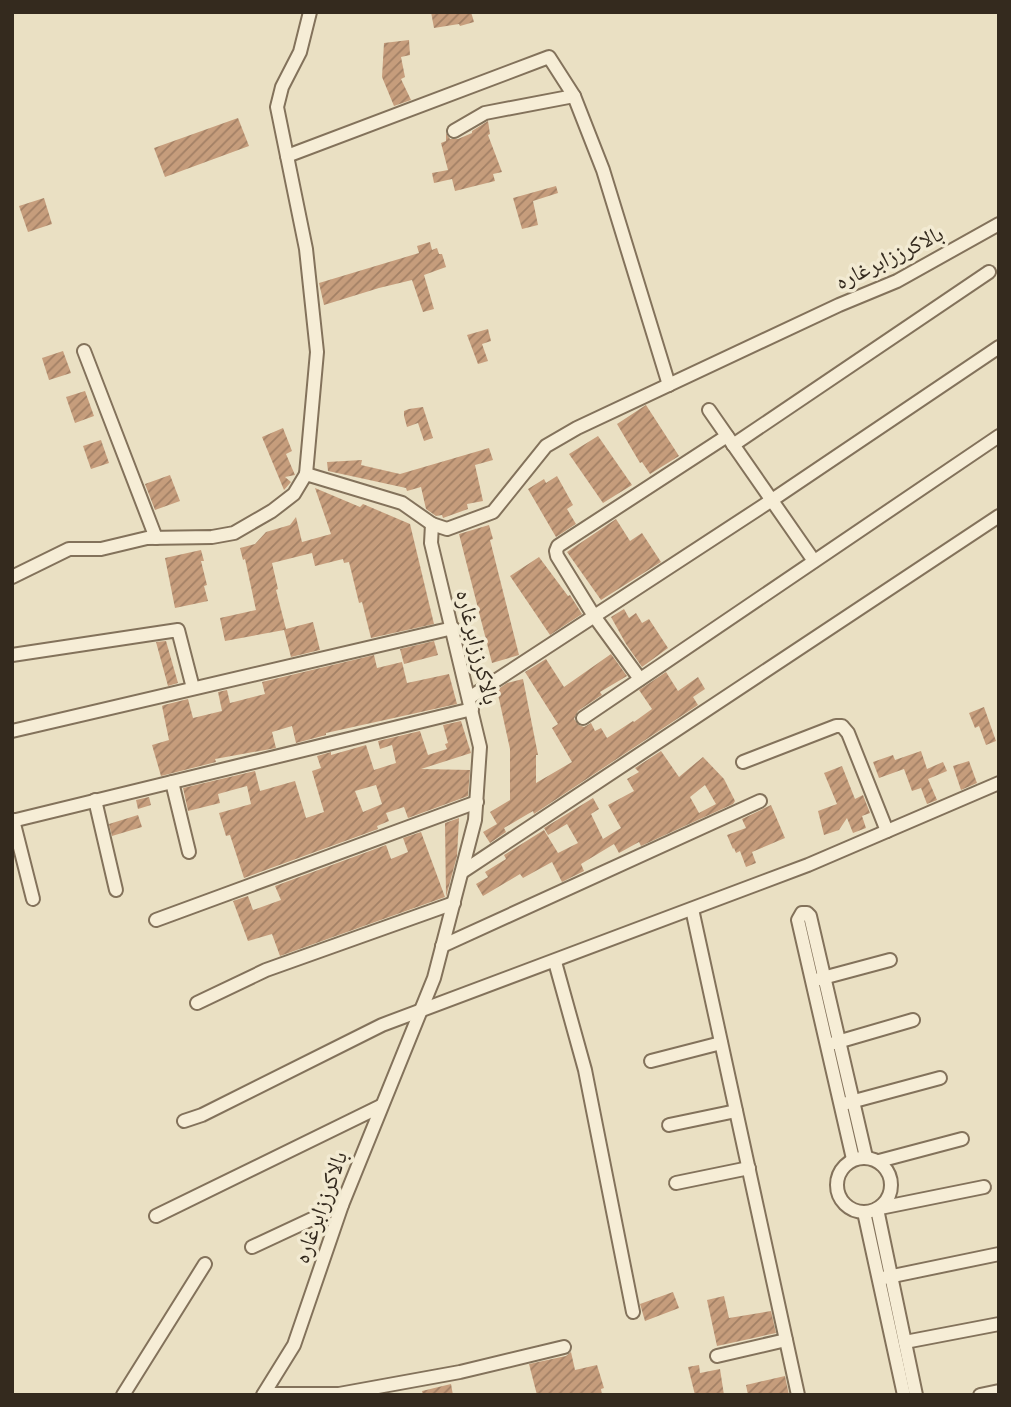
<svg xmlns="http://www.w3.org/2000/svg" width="1011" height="1407" font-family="Lora,'Noto Naskh Arabic',serif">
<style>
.building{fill:url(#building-hatch);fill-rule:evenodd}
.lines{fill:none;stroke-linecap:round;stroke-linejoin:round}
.minor-casing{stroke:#83725b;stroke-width:16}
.minor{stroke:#f6edd6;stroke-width:12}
.labels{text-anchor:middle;stroke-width:7;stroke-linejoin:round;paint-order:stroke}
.street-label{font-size:23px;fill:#342a1e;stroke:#f2ead2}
</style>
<defs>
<pattern id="building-hatch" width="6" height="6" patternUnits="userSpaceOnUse" patternTransform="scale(1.75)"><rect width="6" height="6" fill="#c69d7c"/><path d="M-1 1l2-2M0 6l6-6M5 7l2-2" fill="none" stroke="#a28065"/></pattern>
</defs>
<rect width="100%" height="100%" fill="#eae0c3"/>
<g class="building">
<polygon points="431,12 471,12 474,22 460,26 459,24 434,28"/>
<polygon points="409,40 410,55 401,57 405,77 401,79 411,100 394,106 382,77 384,43"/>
<polygon points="238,118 249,146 165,177 154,148"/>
<polygon points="488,121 490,134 488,135 502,172 493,174 495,181 455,191 452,179 434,183 432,173 448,170 441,143 446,141 446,133 450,139 458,139 472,133 472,131"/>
<polygon points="556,186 558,193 533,201 538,225 522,229 513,198"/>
<polygon points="44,198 52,224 28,232 19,206"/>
<polygon points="430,242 432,250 437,248 439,254 442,254 446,267 424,275 434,309 423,312 412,280 379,288 324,305 319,283 419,253 417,246"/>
<polygon points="488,329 491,341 482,344 488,361 478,364 467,335"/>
<polygon points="63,351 71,373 49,380 42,358"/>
<polygon points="85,391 94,416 75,423 66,397"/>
<polygon points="646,405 679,456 650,474 642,462 640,463 617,424"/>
<polygon points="423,407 433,438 424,441 418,423 407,427 404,416 404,411 409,409"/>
<polygon points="283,428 292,451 286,454 295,475 285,477 291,482 284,490 262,437"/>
<polygon points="598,436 632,485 603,503 569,454"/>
<polygon points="101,440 109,463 91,469 83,446"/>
<polygon points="489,448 493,460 475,465 483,501 467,504 468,509 443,518 442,515 436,516 426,509 421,487 407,491 406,488 328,471 327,462 362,460 361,465 400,474"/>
<polygon points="170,475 180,501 155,510 145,484"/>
<polygon points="557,476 573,505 567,509 576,524 556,537 528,489 544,479 546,483"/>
<polygon points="315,488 360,507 363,504 410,524 434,624 371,638 362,602 359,603 349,562 344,563 343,559 315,566 312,553 272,563 278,589 276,590 286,629 313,622 320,650 291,657 284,630 225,641 220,618 256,610 245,559 243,560 240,548 255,544 266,532 290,525 296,517 302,542 331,534"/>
<polygon points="616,519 630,541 642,533 661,562 601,600 567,552"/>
<polygon points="489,525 493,539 490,540 519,655 492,663 459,534"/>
<polygon points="201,550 204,561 201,561 207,585 204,586 208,601 175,608 165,558"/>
<polygon points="539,557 568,596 570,595 582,614 550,635 510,576"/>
<polygon points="624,609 629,618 636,613 642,623 649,619 668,648 642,667 626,644 611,617"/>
<polygon points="166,641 178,683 168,686 156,642"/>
<polygon points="434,641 438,655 404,664 400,649"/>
<polygon points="611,654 627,676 600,692 602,695 578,711 574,719 579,725 584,727 591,723 595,731 601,728 607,738 633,721 634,722 652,709 639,690 666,672 678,691 698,677 705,689 693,697 698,705 534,814 533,811 504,828 506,832 490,843 483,832 497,824 490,812 510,800 510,749 497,690 507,683 523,679 538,755 536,755 536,783 572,762 552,728 558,724 525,672 546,659 564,687"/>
<polygon points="374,655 377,668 402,662 407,683 449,674 457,704 326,733 326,735 296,743 292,726 272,732 276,748 215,759 216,762 161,776 152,745 169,740 162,706 164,705 188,699 193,718 222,711 218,692 227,690 230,703 265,694 262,682"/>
<polygon points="984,707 996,741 986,745 979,726 975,728 969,713"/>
<path d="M 461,721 L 471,753 L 421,769 L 470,770 L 468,796 L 408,818 L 404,807 L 386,813 L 389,821 L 377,826 L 378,829 L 244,878 L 230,835 L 226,836 L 219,813 L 251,804 L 247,786 L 218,794 L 220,803 L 188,811 L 183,788 L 255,771 L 260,791 L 295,781 L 306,818 L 324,812 L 312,771 L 321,768 L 317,756 L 331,752 L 331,755 L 366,745 L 374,770 L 396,763 L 392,745 L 380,749 L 378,741 L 420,731 L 428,755 L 447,749 L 445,744 L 448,743 L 443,725 ZM 376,785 L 382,804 L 363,812 L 355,791 Z"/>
<path d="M 661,751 L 679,777 L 703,757 L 724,779 L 735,801 L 733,804 L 641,846 L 639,842 L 619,853 L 614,844 L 581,864 L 584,871 L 562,882 L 552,862 L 523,878 L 520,874 L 483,896 L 476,884 L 488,877 L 485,872 L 506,859 L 504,855 L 544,830 L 558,853 L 578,843 L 567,824 L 548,835 L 544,828 L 593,798 L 599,809 L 591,814 L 603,839 L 621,828 L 608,805 L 634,791 L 627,779 L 639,772 L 635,768 ZM 705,785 L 716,804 L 699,813 L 690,797 Z"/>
<polygon points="921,751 927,769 943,762 947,771 928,779 937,800 927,804 921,788 912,791 904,769 879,778 873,762 893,755 895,760"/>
<polygon points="969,761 977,783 961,790 953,766"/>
<polygon points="842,766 855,799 863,795 870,813 862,816 866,828 853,833 847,818 839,830 824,835 818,811 837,804 824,773"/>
<polygon points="149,797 151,805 138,809 136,800"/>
<polygon points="771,805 785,838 752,852 756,863 746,867 740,851 736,853 734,848 733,849 727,835 746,828 742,819"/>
<polygon points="138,815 142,827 112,836 109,824"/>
<polygon points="459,818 457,856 446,897 445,823"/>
<polygon points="421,832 445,897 280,956 272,934 248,941 233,901 248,896 253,910 281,900 275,886 386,845 391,859 408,852 403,838"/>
<polygon points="673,1292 679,1308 645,1321 640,1304"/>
<polygon points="724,1296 729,1318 771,1311 776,1333 717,1346 707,1300"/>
<polygon points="571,1352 575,1370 597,1365 604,1388 601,1389 602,1395 537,1395 529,1364 566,1356"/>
<polygon points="699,1365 700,1373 720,1369 724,1395 695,1395 688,1367"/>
<polygon points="785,1376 789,1395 748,1395 746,1385"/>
<polygon points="451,1384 453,1395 423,1395 422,1391"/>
</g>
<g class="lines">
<defs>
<g id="minor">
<polyline points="454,131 485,113 574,96"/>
<polyline points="287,156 549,57 574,96 603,170 669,385"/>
<polyline points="84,351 156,538"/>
<polyline points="709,410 814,561"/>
<polyline points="733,445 989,272"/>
<polyline points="306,474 317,352 306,249 277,107 282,87 300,52 310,12"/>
<polyline points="12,577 69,549 101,549 147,538 212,537 234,533 272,511 294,494 306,474 402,503 432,524"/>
<polyline points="12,655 178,630 193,688"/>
<polyline points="640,679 594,616 557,556 556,551 558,546 727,436"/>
<polyline points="469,698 772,500 999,347"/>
<polyline points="583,718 999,436"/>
<polyline points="12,731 453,628"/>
<polyline points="743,762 836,726 842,726 848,733 887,831"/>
<polyline points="172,782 189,852"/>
<polyline points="95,800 116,890"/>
<polyline points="13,820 33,899"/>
<polyline points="12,821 472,709"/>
<polyline points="462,872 999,516"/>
<polyline points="692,909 798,1395"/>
<polyline points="156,920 477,802"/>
<polyline points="442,946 760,801"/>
<polyline points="555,962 585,1070 633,1312"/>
<polyline points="819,979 890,960"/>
<polyline points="197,1003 266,970 454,903"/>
<polyline points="834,1043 913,1020"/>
<polyline points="651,1061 721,1043"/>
<polyline points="847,1103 940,1078"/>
<polyline points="184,1121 202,1115 382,1025 808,865 999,783"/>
<polyline points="669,1125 736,1111"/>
<circle cx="864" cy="1185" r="27"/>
<polyline points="853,1159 798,920 802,913 807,913 810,916 866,1157"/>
<polyline points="879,1161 962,1139"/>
<polyline points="676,1183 749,1168"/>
<polyline points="880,1208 984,1187"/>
<polyline points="877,1209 916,1395"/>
<polyline points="864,1212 904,1395"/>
<polyline points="156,1216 381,1106"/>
<polyline points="252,1247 342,1205"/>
<polyline points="883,1278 999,1254"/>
<polyline points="905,1342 999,1324"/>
<polyline points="717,1356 786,1340"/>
<polyline points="264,1394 339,1394 460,1372 564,1347"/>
<polyline points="123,1395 205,1264"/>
<polyline points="263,1395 294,1345 342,1205 434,978 475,820 480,747 431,543 432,524 447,529 493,512 546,446 577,428 839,305 897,281 999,224"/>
<polyline points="980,1395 999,1391"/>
</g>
</defs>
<use href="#minor" class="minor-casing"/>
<use href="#minor" class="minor"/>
</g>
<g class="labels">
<g class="street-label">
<text transform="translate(889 257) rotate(-26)" y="8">بالاکرززابرغاره</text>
<text transform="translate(478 647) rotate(76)" y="8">بالاکرززابرغاره</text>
<text transform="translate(320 1207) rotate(-70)" y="8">بالاکرززابرغاره</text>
</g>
</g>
<rect width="1011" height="1407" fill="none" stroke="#342a1e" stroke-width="28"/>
</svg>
